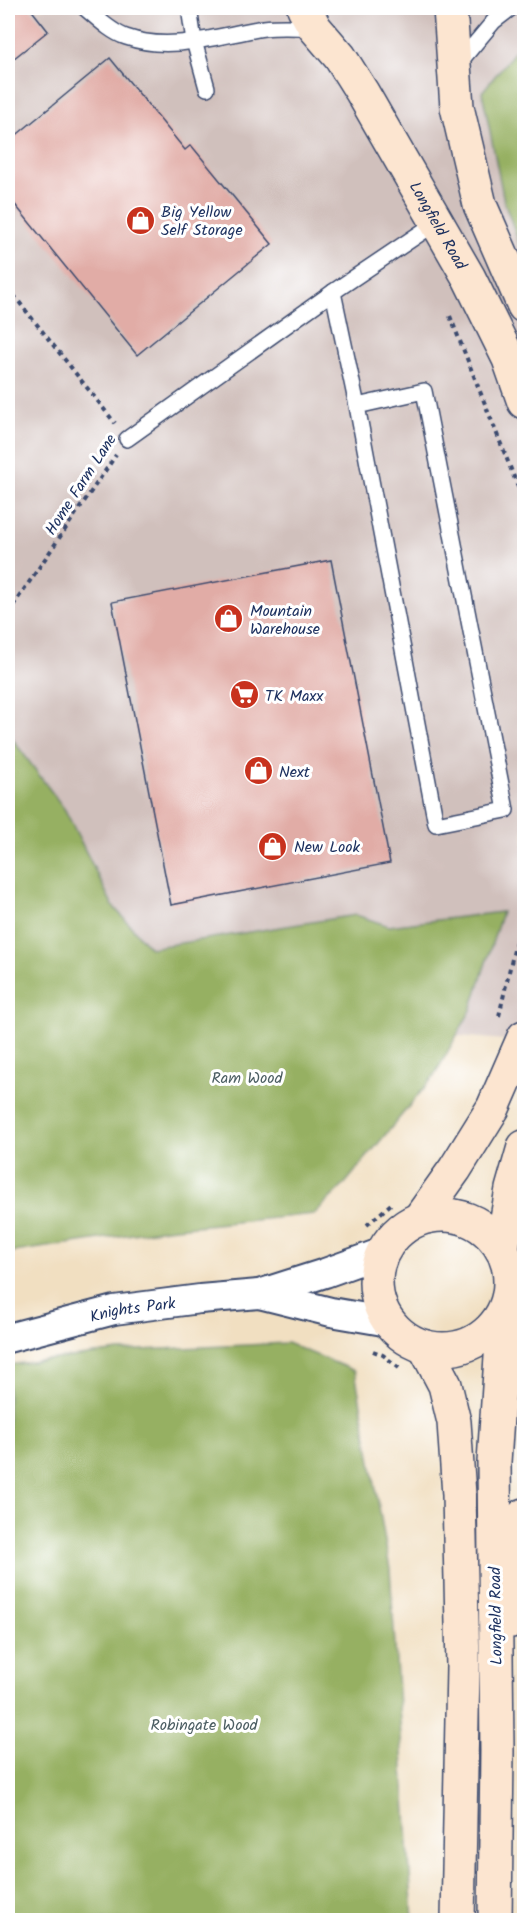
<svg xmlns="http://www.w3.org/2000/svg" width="532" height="1928" font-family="Kalam,sans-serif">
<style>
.industrial{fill:#d0c0bc}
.forest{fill:#96b062;stroke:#587060;stroke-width:1.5}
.building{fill:#e1aca6}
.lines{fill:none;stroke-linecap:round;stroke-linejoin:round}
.lane-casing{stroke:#3b496d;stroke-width:18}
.street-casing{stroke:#3b496d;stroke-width:32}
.secondary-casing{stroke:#3b496d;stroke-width:36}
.path{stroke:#3b496d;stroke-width:4;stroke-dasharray:4.5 4.5;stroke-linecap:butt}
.lane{stroke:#fff;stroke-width:15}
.street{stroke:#fff;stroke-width:28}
.secondary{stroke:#fce5d0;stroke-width:33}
.labels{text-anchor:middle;stroke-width:6;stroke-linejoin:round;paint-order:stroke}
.poi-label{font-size:16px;fill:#1b2f5e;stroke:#fff;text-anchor:start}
.street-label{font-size:16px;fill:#1b2f5e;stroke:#fff}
.park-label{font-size:16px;fill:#4c5e63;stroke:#fff}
</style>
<rect width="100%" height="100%" fill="#fff"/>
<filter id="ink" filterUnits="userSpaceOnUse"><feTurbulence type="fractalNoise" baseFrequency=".0167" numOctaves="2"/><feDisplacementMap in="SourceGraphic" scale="12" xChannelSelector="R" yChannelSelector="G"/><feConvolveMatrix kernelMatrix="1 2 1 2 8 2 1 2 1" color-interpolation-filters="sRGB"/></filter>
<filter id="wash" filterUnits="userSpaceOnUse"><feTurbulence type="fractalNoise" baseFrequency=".008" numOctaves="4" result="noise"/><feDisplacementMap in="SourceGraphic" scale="24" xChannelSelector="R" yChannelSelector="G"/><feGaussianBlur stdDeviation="1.35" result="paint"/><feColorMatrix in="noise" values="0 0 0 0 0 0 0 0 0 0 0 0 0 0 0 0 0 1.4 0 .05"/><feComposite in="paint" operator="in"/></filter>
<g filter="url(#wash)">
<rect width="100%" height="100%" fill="#f1dfc1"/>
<polygon class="industrial" points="8,8 524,8 524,1042 8,994"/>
<g class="forest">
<polygon points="524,40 524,257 504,201 482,92"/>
<polygon points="8,733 65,810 113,906 150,948 356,915 389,926 502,912 471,1010 434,1076 343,1186 314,1214 166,1229 8,1253"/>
<polygon points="287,1343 355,1371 390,1569 413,1920 8,1920 8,1365 119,1351"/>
</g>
<g id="blocks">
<g class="building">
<polygon points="8,8 30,8 48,31 8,63"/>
<polygon points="110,58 185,150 191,145 272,244 137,355 8,196 8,142"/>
<polygon points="331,560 390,863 171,905 112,602"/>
</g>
</g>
</g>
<g filter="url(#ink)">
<use href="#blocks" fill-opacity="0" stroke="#3b496d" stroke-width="1.5"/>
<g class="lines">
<defs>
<g id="lane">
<path d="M 85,8 C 97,18 111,32 126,37 C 171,53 219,35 264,28 C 281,26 297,27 315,28"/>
<polyline points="189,8 194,41 207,88"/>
<polyline points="458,64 494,21 511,8"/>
<polyline points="333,292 357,406 436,824 506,810 424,391 357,406"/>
<polyline points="127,439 333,292 437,222"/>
</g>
<g id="street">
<polyline points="259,1294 331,1312 389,1322"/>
<path id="s1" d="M 8,1338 L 114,1310 L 200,1299 L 259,1294 L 325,1273 L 383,1252"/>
</g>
<g id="secondary">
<path id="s2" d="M 304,8 L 315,28 L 340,57 L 362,92 L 469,278 L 509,359 L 524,402"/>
<polyline points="450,8 457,107 480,205 524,306"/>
<circle cx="443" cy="1282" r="67"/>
<polyline points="420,1218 455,1169 493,1108 524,1037"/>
<polyline points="502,1248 512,1189 524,1147"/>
<polyline points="425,1347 445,1385 454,1422 459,1495 463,1667 458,1920"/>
<polyline points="512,1621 524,1515"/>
<polyline points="495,1920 497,1751 494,1462 504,1312"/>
</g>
</defs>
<use href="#lane" class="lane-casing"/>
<use href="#street" class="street-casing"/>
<use href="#secondary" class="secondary-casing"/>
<g class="path">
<polyline points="8,288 115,423"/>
<polyline points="450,316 524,502"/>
<polyline points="8,613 116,455"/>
<polyline points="499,1016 524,906"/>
<polyline points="367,1225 391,1204"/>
<polyline points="373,1351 383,1355 399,1368"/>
</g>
<use href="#lane" class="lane"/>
<use href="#street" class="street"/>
<use href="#secondary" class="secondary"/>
</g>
</g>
<defs>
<symbol id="shop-disc" viewBox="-11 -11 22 22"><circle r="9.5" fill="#c8321e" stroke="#fff"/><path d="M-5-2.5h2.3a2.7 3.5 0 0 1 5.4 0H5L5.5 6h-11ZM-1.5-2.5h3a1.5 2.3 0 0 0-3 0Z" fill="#fff"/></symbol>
<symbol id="supermarket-disc" viewBox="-11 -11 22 22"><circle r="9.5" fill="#c8321e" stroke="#fff"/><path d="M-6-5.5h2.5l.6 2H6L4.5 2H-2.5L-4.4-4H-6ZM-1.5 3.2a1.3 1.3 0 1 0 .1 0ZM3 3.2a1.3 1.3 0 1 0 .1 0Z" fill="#fff"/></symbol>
</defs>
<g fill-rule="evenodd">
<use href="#shop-disc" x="124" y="204" width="33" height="33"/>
<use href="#shop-disc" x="212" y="602" width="33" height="33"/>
<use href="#supermarket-disc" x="228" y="678" width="33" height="33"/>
<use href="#shop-disc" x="242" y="754" width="33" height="33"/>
<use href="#shop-disc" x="256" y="830" width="33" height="33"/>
</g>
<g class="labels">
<g class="poi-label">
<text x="161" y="217">Big Yellow<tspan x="161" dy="18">Self Storage</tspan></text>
<text x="250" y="616">Mountain<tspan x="250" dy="18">Warehouse</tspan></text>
<text x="265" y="701">TK Maxx</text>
<text x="279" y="777">Next</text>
<text x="294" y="852">New Look</text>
</g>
<g class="street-label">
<text dy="6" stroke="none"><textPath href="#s2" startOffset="256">Longfield Road</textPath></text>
<text transform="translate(80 484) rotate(-57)" y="6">Home Farm Lane</text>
<text dy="6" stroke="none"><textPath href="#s1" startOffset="128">Knights Park</textPath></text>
<text transform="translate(495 1616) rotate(-91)" y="6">Longfield Road</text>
</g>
<g class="park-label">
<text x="247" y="1083">Ram Wood</text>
<text x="204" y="1730">Robingate Wood</text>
</g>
</g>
<rect width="532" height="1928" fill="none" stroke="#fff" stroke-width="30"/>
</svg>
